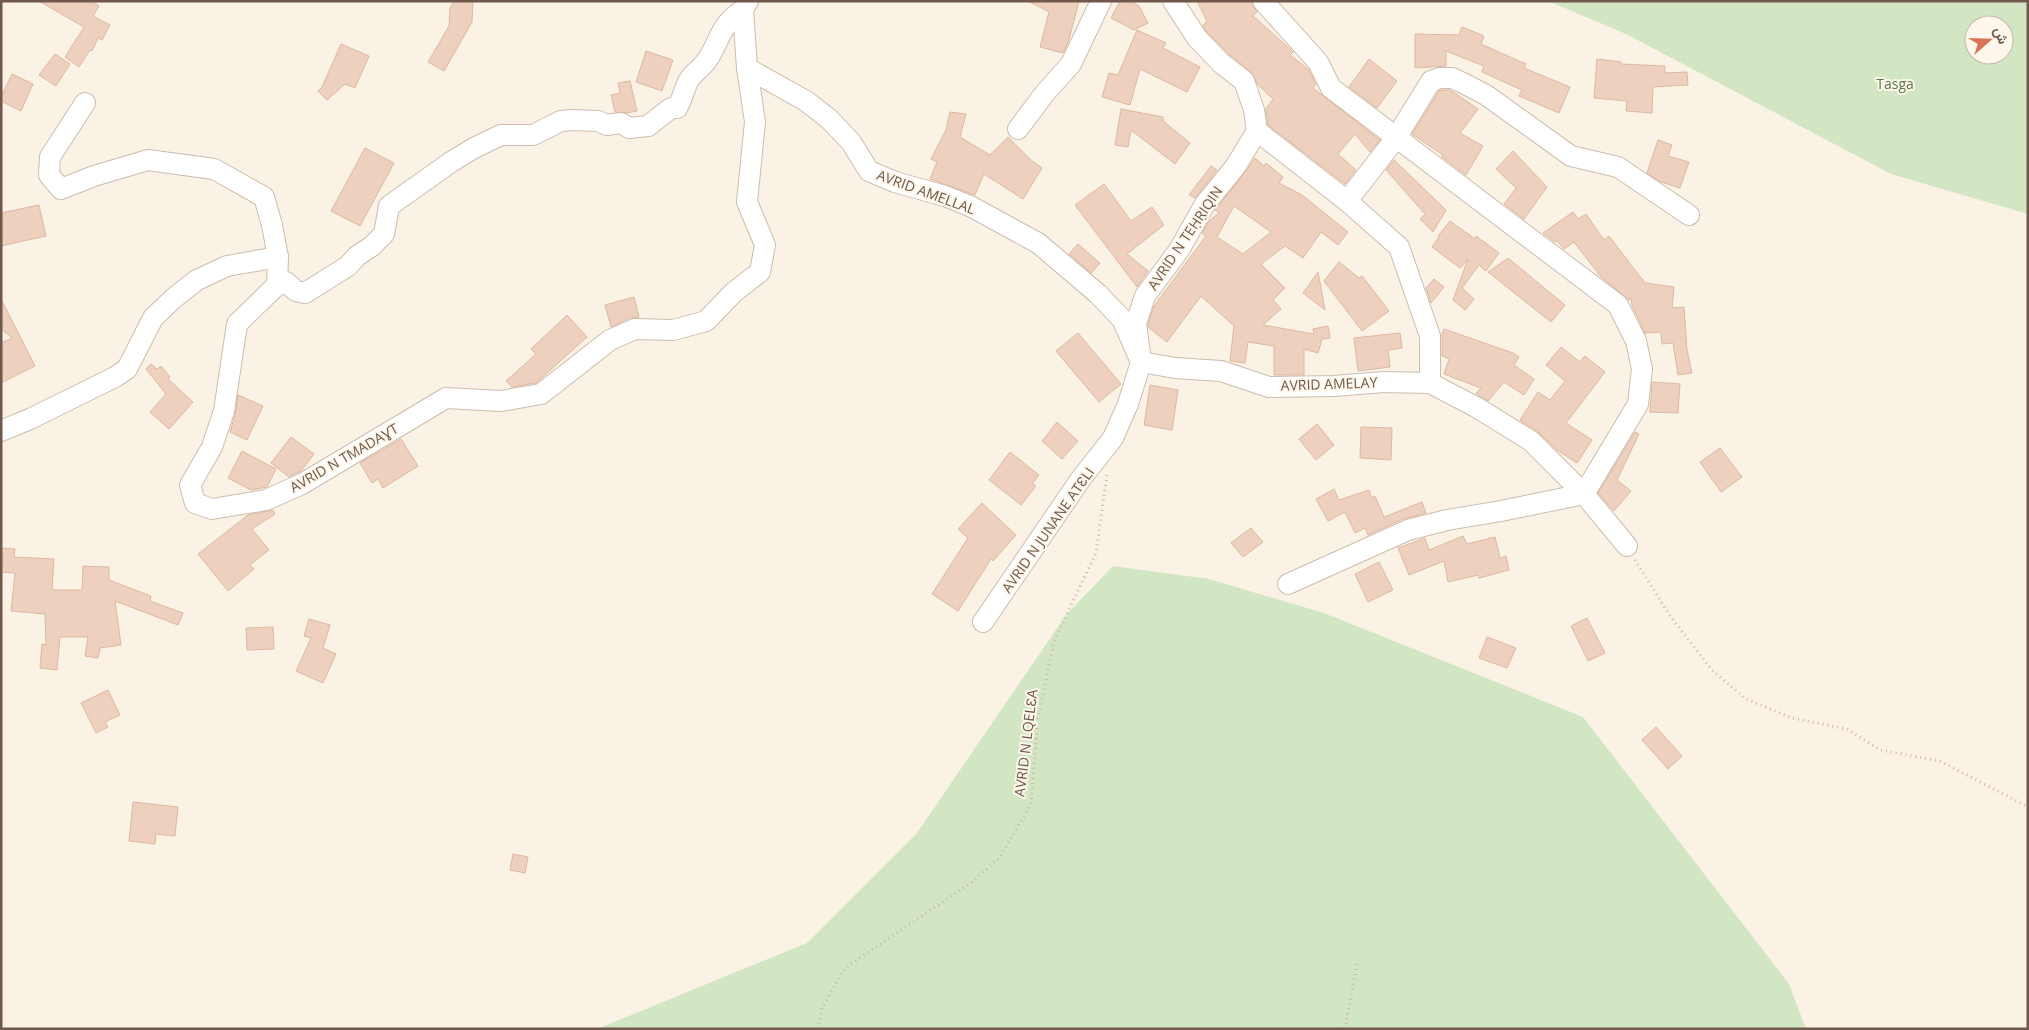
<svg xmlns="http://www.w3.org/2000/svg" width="2029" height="1030" font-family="'Open Sans',Vazirmatn,sans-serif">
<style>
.green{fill:#d2e6c4;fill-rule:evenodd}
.building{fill:#edd1be;stroke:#deb8a0;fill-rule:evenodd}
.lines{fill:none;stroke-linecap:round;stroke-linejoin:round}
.minor-casing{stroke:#cdbcaf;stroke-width:22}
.path{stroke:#d2b5a2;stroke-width:3;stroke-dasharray:1 4;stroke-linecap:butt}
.minor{stroke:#fff;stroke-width:20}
.labels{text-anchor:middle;stroke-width:4;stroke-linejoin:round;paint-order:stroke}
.park-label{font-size:14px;fill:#577a48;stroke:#fdf6ea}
.street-label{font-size:14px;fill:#70594c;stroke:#fdf6ea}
</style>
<rect width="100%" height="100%" fill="#faf2e4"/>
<g class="green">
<path d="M 1548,1 L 2028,1 L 2028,214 L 1891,174 L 1626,34 ZM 1974,25 L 2004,25 L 2004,55 L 1974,55 Z"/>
<polygon points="1113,566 1209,579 1324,613 1583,717 1789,984 1806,1029 597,1029 807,943 917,833 1066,615"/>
</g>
<g class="building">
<polygon points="39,1 91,1 99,6 93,16 110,25 102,40 98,38 92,51 90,50 79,67 65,57 84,27"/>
<polygon points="454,1 473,1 472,22 444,71 428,62 449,26 450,8"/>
<polygon points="1028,1 1079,1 1068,43 1063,53 1040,47 1049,12"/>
<polygon points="1120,1 1130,1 1139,6 1148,23 1134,30 1111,18"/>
<polygon points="1197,1 1250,1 1257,12 1253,16 1289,48 1293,52 1290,55 1308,69 1316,84 1313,88 1380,140 1370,152 1355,134 1338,154 1356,170 1345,184 1268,125 1266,109 1273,99 1258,85 1251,72 1229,54 1206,31 1203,25 1207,21"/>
<polygon points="1462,27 1484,36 1481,44 1526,64 1524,68 1570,87 1559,113 1519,96 1522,90 1482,72 1484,66 1446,51 1446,66 1415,68 1415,34 1459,35"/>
<polygon points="1137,30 1166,43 1163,48 1200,67 1187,92 1140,69 1130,105 1102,97 1109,73 1118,75"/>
<polygon points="341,44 369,56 355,88 345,84 327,100 318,91 322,87"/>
<polygon points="646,51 673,60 662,91 636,82"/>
<polygon points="55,54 70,64 56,86 39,75"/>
<polygon points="1369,59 1397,81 1377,108 1349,87"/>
<polygon points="1597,59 1621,62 1621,64 1665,66 1665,73 1687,72 1688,85 1653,87 1652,113 1626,111 1627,101 1594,98"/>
<polygon points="12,74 33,84 21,111 1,101 1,97"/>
<polygon points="630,81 637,111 627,113 615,112 611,95 620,93 618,83"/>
<polygon points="1442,90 1449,90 1455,93 1478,109 1460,133 1483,146 1466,175 1442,157 1443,155 1412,134 1439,91"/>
<polygon points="1121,109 1163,117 1163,121 1190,143 1175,164 1131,130 1128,147 1115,145"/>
<polygon points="950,112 966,114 960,137 990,155 1008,137 1032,161 1042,168 1023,199 984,174 975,195 930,179 937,162 931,159 946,130"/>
<polygon points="1658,140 1672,145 1668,156 1689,162 1680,188 1661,182 1647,173"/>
<polygon points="365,148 394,163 360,226 331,211"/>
<polygon points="1513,151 1547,187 1524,219 1504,204 1516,188 1496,169"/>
<path d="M 1255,158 L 1264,166 L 1266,163 L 1283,177 L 1279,183 L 1302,195 L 1348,232 L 1338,245 L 1321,232 L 1303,258 L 1285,246 L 1261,264 L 1285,288 L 1273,300 L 1281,309 L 1263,325 L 1314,334 L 1313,329 L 1328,326 L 1330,338 L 1322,339 L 1318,353 L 1304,349 L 1304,375 L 1274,375 L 1274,346 L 1248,342 L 1245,363 L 1230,361 L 1234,326 L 1201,296 L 1167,342 L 1149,328 L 1148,324 L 1154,306 L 1206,236 L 1202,233 L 1209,221 L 1219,213 L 1215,210 L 1244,174 ZM 1234,206 L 1271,232 L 1243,254 L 1217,237 Z"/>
<polygon points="1394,160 1446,210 1433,232 1420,219 1425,214 1386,170"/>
<polygon points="1211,166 1217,170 1195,198 1189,195"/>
<polygon points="1104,184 1131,221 1152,207 1164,225 1127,254 1148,271 1137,287 1075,205"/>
<polygon points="39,205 46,236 1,246 1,213"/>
<polygon points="1573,212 1578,219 1586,214 1604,240 1609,236 1645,283 1674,287 1672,308 1684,307 1687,350 1692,373 1678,375 1673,343 1662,344 1661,332 1645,333 1632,305 1631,298 1629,300 1601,277 1574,242 1564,249 1557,241 1555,242 1543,233"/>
<polygon points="1450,221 1475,239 1476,236 1499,253 1486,271 1479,265 1462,288 1474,299 1465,310 1453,300 1468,259 1460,268 1432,247 1439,237 1438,236"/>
<polygon points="1078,244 1100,263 1091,273 1069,254"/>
<polygon points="1508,258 1565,305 1551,322 1488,272"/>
<polygon points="1339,262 1359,278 1362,276 1389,311 1362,331 1324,281"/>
<polygon points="1318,272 1325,310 1303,293"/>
<polygon points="1434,279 1444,287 1431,303 1426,288"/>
<polygon points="634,297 639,317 630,318 611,327 605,305"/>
<polygon points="1,299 35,366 1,383 1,343 12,338 1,329"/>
<polygon points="567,315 587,337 536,383 512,387 506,381 536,354 531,349"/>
<polygon points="1444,329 1513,353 1519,357 1514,365 1534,379 1524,395 1504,382 1488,401 1476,393 1481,388 1444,374 1449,359 1442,356 1442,334"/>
<polygon points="1078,333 1121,384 1099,402 1056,351"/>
<polygon points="1400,333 1402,348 1388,350 1390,367 1358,371 1354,338"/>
<polygon points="1561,347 1580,362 1585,356 1605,372 1566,423 1592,440 1577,463 1557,450 1537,431 1520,420 1538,392 1550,400 1565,381 1546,365"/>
<polygon points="151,364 157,369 161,366 170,377 168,379 193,402 169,429 150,412 166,394 146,369"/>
<polygon points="1652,382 1680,384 1678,413 1650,412"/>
<polygon points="1150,385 1178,390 1172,430 1144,425"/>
<polygon points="238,395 263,406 247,440 230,432 235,415"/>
<polygon points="1057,422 1078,441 1062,459 1042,441"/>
<polygon points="1317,424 1334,445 1316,460 1299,439"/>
<polygon points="1361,427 1392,428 1391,460 1360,458"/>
<polygon points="1635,432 1639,434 1617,480 1631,491 1614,511 1598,493"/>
<polygon points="291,437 314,454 301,471 289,477 271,463"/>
<polygon points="401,439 418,466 383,488 378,479 372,483 360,463"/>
<polygon points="1720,448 1742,477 1721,492 1700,462"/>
<polygon points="242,451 276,469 267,487 251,490 228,478"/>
<polygon points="1010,452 1039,475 1032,484 1036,486 1021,505 989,480"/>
<polygon points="1334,489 1339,500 1369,490 1372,498 1375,496 1384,517 1422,502 1426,513 1403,519 1368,535 1365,528 1355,533 1345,512 1328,521 1316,499"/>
<polygon points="982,503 1016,535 993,561 991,559 958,611 932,594 968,538 958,529"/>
<polygon points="273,510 275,514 252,529 269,550 250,565 254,569 228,591 198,554 248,515"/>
<polygon points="1251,528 1263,542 1243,557 1231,543"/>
<polygon points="1463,536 1467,544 1495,537 1500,558 1506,556 1509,570 1479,578 1478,575 1448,582 1444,561 1409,575 1398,548 1425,538 1429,550"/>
<polygon points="1,548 15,549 14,557 54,559 52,590 82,590 83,566 109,567 109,580 151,596 150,601 183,613 178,625 115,601 121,645 100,648 98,658 85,656 88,637 60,637 57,670 40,668 42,644 46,645 45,614 11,611 15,573 1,572"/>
<polygon points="1379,562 1393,590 1368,602 1355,574"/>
<polygon points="1587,618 1605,653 1588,661 1571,626"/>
<polygon points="309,619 330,625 323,648 336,654 323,683 296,671 311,638 304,636"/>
<polygon points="273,627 274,649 247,650 246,628"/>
<polygon points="1487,637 1516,648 1507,668 1479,658"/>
<polygon points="108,690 120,715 105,722 108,727 96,733 81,703"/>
<polygon points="1656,727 1682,756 1668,769 1642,740"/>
<polygon points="133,802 178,807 175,836 156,834 155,844 129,841"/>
<polygon points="513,854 528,857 525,873 510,870"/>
</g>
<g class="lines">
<defs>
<g id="minor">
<polyline points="1263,1 1318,62 1331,88 1618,305 1636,341 1642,369 1638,404 1584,494 1501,511 1447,520 1408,530 1288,584"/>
<polyline points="747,68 806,101 829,119 851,142 869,171 895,182 945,196 970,206 1038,243 1098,294 1122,319 1141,362 1175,368 1221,371 1269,387 1334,386 1384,382 1430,383 1476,407 1531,441 1584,494 1627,546"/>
<polyline points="85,103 50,157 49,175 61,189 94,176 148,160 214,169 264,197 272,225 278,257 277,285 237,324 224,411 212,447 190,485 195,503 212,509 266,500 302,484 446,398 501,401 541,394 610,340 635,329 673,330 706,321 734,292 760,272 765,245 747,202 755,122 747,68 743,10 748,1"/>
<polyline points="1018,129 1045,93 1071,64 1101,1"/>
<polyline points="1257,131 1347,201 1399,247 1430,336 1430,383"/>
<polyline points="1347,201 1396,138 1431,81 1440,78 1452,78 1465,84 1486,95 1571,156 1618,167 1689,215"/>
<path d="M 277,285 L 286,282 L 296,291 L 305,293 L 348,266 L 357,256 L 372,246 L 384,234 L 389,206 L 451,162 L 474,148 L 501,135 L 533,135 L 561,121 L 572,120 L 598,121 L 607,125 L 621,123 L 629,128 L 648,126 L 671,108 L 677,108 C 683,99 684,88 689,80 C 694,72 703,67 708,59 C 721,38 720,25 743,10"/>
<polyline points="1,431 32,418 115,377 127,369 153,318 174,298 197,280 227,266 278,257"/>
<polyline points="983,622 1080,480 1113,438 1128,404 1141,362 1136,323 1145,296 1179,250 1205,204 1235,167 1257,131 1254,110 1244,81 1221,63 1197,38 1173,1"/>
</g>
</defs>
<use href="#minor" class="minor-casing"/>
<g class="path">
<polyline points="1635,560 1670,616 1712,670 1746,699 1792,718 1847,729 1880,750 1940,761 2028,807"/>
<polyline points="818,1029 822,1008 845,968 972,882 1000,857 1031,804 1038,719 1054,641 1096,553 1107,475"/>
<polyline points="1345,1029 1357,964"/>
</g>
<use href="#minor" class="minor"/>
</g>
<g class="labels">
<g class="park-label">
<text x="1895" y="89">Tasga</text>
</g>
<g class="street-label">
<text transform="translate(926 192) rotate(20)" y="5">AVRID AMELLAL</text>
<text transform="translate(1185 238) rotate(-56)" y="5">AVRID N TEḤṚIQIN</text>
<text transform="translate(1329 384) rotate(-2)" y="5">AVRID AMELAY</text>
<text transform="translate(344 458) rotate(-30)" y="5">AVRID N TMADAƔT</text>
<text transform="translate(1048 530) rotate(-55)" y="5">AVRID N JUNANE ATƐLI</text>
<text transform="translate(1026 743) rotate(-83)" y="5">AVRID N LQELƐA</text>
</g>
</g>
<rect width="2029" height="1030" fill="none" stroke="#70594c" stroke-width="5"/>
<g transform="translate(1989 40) rotate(70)"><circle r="24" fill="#fdf6ea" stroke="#c5b7ab"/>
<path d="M0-4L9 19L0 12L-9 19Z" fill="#da7254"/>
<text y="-8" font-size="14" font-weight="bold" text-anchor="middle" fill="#70594c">ش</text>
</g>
</svg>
